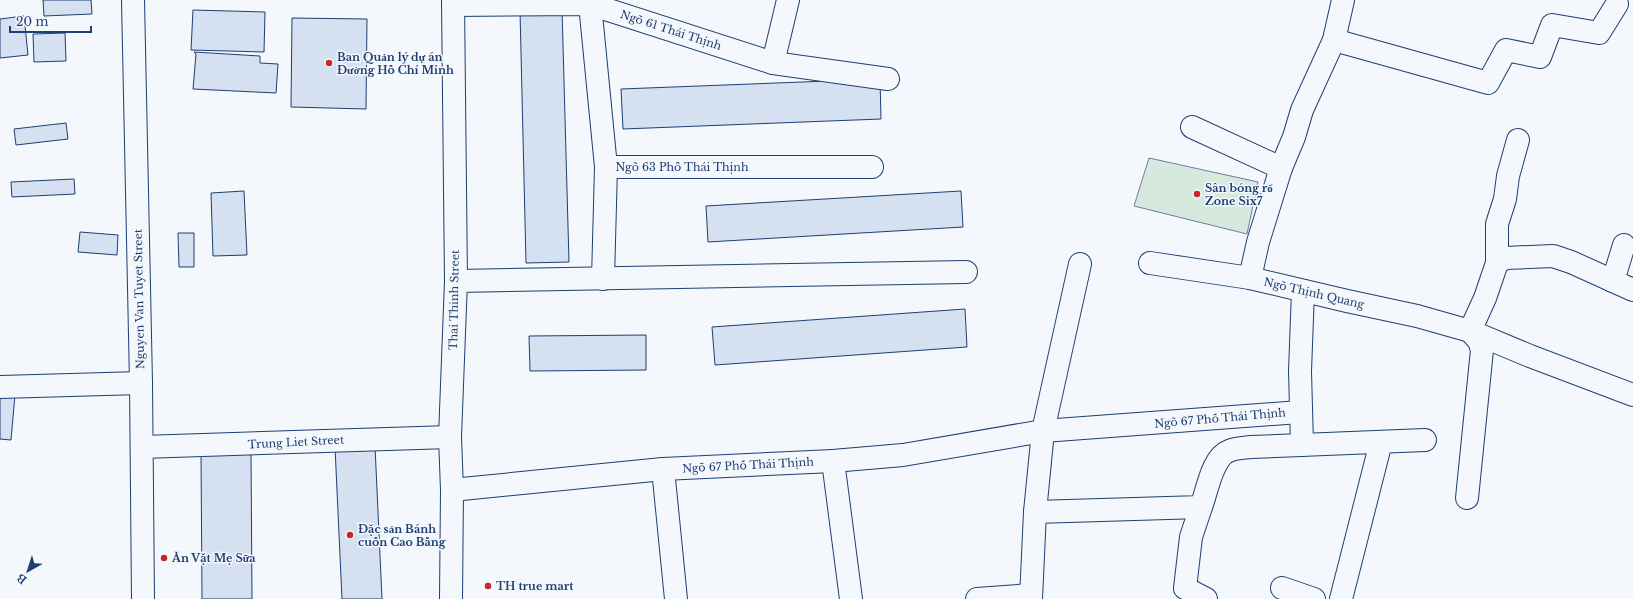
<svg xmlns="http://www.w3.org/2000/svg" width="1633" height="599" font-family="'Libre Baskerville',serif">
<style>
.garden{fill:#d7e8df;stroke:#687fa3}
.building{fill:#d5e0f0;stroke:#1d3f73}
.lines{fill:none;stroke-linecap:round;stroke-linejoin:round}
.minor-casing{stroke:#1d3f73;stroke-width:24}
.minor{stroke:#f4f7fb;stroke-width:22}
.poi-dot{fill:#c62828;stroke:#f4f7fb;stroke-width:1.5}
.labels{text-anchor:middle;stroke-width:3;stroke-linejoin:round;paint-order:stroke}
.street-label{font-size:11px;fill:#1d3f73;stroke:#f4f7fb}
.poi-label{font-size:11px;font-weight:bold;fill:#1d3f73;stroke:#f4f7fb;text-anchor:start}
</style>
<rect width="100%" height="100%" fill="#f4f7fb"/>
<polygon class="garden" points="1149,158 1258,182 1247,234 1134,206"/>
<g class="building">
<polygon points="43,0 91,0 92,14 44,16"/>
<polygon points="562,9 569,262 526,263 520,10"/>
<polygon points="193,10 265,12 264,52 191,50"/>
<polygon points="24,16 28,55 0,58 0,19"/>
<polygon points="292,18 367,19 366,109 291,107"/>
<polygon points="65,33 66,61 34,62 33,34"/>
<polygon points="194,52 260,56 260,63 278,64 276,93 193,89 196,54"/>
<polygon points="880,79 881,119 623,129 621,89"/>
<polygon points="66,123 68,139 16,145 14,129"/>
<polygon points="74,179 75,194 12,197 11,182"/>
<polygon points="244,191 247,255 213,256 211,193"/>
<polygon points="961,191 963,227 708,242 706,206"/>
<polygon points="80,232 118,235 117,255 78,252"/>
<polygon points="178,233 194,233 194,267 179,267"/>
<polygon points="965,309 967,347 715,365 712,327"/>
<polygon points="646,335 646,370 530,371 529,336"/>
<polygon points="0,395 15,395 11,440 0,439"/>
<polygon points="375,446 382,599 342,599 335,447"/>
<polygon points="201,451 251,451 252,599 202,599"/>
</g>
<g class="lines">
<defs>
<g id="minor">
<polyline points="133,0 141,383 143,599"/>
<polyline points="590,4 606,167 603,279"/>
<polyline points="453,5 590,4 773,63 888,79"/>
<polyline points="1334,40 1488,83 1506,50 1540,57 1552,25 1599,33 1617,4"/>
<polyline points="773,63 788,0"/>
<polyline points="1192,127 1281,168"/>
<polyline points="606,167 872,167"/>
<polyline points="1150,263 1250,278 1347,301 1417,316 1470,331 1530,356 1633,395"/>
<polyline points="1497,263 1497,224 1505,199 1508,176 1518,140"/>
<polyline points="1250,278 1258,242 1281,168 1294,137 1302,110 1334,40 1343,0"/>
<polyline points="456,281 966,272"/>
<polyline points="1613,281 1624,245"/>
<polyline points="0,387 141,383"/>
<polyline points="1302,445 1300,371 1303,291"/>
<polyline points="142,447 450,437"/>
<polyline points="833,461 851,599"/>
<polyline points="663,469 676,599"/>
<polyline points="452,490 663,469 833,461 903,455 1043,431 1300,412"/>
<polyline points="1467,498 1482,350 1479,341 1470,331 1485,298 1497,263 1505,258 1553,256 1571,262 1633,290"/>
<polyline points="1201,507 1191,537 1185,588 1206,599"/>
<path d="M 1035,512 L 1201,507 C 1207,492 1212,457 1229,451 C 1235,448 1244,448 1251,447 L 1425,440"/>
<polyline points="1282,588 1314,599"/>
<polyline points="451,599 452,490 450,437 456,281 453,0"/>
<polyline points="977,599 1031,595"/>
<polyline points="1031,599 1035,512 1043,431 1080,264"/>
<polyline points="1341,599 1381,442"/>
</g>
</defs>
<use href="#minor" class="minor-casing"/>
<use href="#minor" class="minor"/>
</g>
<g class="poi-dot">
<circle cx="329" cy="63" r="4"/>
<circle cx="1197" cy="194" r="4"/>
<circle cx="350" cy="535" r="4"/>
<circle cx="164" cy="558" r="4"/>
<circle cx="488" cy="586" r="4"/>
</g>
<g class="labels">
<g class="street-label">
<text transform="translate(671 30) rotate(18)" y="4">Ngõ 61 Thái Thịnh</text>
<text x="682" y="171">Ngõ 63 Phố Thái Thịnh</text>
<text transform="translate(1314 293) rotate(13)" y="4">Ngõ Thịnh Quang</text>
<text transform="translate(139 299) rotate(-91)" y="4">Nguyen Van Tuyet Street</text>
<text transform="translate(454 300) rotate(-89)" y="4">Thai Thinh Street</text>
<text transform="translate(1220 418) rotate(-5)" y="4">Ngõ 67 Phố Thái Thịnh</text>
<text transform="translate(296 442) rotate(-3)" y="4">Trung Liet Street</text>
<text transform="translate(748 465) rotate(-3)" y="4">Ngõ 67 Phố Thái Thịnh</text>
</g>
<g class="poi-label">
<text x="337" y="61">Ban Quản lý dự án<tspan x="337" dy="13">Đường Hồ Chí Minh</tspan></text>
<text x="1205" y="192">Sân bóng rổ<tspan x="1205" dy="13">Zone Six7</tspan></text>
<text x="358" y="533">Đặc sản Bánh<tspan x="358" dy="13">cuốn Cao Bằng</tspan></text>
<text x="172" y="562">Ăn Vặt Mẹ Sữa</text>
<text x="496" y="590">TH true mart</text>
</g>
</g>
<g transform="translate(28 571) rotate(219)" stroke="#f4f7fb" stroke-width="3" paint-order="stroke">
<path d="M0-3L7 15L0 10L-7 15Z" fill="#1d3f73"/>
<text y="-6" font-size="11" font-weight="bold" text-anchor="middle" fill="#1d3f73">B</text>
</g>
<path d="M10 26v6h81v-6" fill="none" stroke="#1d3f73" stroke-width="2"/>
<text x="16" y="26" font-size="12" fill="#1d3f73" stroke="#f4f7fb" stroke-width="3" paint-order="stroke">20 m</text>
</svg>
